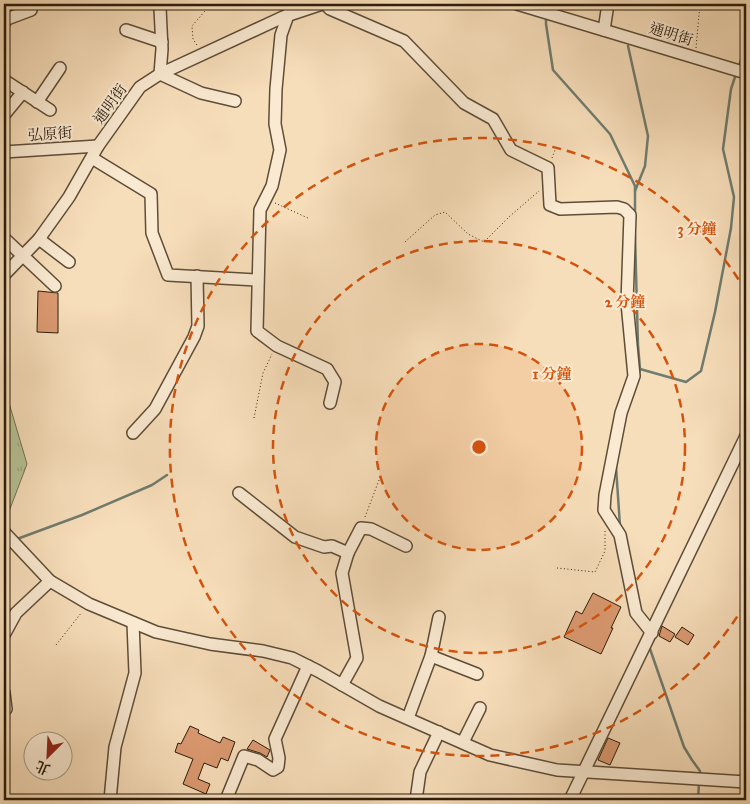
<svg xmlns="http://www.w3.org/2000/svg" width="750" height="804" font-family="'IM FELL Great Primer','Noto Serif TC',serif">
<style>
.park{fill:url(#park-tufts);stroke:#717050}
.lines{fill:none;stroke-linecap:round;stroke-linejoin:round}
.stream{stroke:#6f7c6f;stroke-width:2.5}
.building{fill:#dc9a71;stroke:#2b1d0c}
.minor-casing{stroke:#5e4d38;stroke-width:14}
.path{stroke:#2b1d0c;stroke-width:1;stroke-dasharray:1 2.5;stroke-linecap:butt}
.minor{stroke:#faead2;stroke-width:11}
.ring{fill:none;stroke:#d5530c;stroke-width:2.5;stroke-dasharray:9 6}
.labels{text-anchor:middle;stroke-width:4;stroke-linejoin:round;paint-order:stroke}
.street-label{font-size:15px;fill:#2b1d0c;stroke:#faead2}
.centre{fill:#d5530c;stroke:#faead2;stroke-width:2.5}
.ring-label{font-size:15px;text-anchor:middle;font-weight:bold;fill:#d5530c;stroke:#faead2;stroke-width:4;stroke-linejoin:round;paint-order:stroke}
</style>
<defs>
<pattern id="park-tufts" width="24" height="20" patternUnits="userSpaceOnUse" patternTransform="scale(1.25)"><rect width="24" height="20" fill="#b7c294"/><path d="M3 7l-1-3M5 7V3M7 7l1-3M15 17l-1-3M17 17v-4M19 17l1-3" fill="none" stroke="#9ea67e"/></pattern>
</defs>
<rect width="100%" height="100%" fill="#f7deba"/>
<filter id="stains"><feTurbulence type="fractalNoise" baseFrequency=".004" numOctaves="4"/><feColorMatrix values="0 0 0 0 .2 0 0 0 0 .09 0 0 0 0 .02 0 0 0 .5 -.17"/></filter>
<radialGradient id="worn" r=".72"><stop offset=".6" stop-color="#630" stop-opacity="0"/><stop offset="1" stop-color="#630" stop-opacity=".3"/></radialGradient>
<polygon class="park" points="4,386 27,464 5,522 4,521"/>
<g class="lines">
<g class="stream">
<polyline points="546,15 546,24 553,70 610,134 635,186 635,215"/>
<polyline points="628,46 648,136 645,166 635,191"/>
<polyline points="739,66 746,44"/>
<polyline points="635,235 638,345 640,369 639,374"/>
<polyline points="640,369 686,382 701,371 715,312 731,228 734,197 723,149 731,89 736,74"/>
<polyline points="616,467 620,526"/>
<polyline points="17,539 82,515 152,485 167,475"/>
<polyline points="4,544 9,542"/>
<polyline points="649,646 684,747 692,760 700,771 700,777"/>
<polyline points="698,800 699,782"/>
</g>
</g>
<g class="building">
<polygon points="38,291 58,293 58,333 37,332"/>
<polygon points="593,593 621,607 611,628 613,628 601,654 564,637 576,611 582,614"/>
<polygon points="662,626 675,634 670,642 659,636"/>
<polygon points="682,627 694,635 688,645 675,637"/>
<polygon points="190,726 199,730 198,733 220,743 223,737 235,742 228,761 221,758 217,768 204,763 198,779 210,784 206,794 183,784 193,759 175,752 178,743 181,744"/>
<polygon points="608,738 620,743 610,765 598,760"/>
<polygon points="253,740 270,750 267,757 260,753 247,749"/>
</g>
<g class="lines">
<defs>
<g id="minor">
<polyline points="162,4 160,8 162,49 160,74 201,93 235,101"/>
<polyline points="292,4 281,35 276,89 275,124 280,150 272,186 260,210 257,331 277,346 327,369 335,382 330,403"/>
<polyline points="325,4 330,9 404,41 464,103 493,119 511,150 548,168 550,205 560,209 617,207 624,209 630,215 627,303 634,376 621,413 605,495 604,510 620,535 636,613 652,633"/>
<polyline points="517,4 746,73"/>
<polyline points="4,23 7,19 31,10"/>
<polyline points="126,30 162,42"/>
<polyline points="604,30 608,4"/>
<polyline points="4,80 50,110"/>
<polyline points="37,102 60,68"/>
<polyline points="4,115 23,92"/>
<polyline points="4,152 98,146"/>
<polyline points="92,158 151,194 152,233 168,275 257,280"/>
<polyline points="4,238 55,286"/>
<polyline points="39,239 69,262"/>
<polyline points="4,275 39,239 69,197 98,146 140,87 160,74 283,17 322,4"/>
<polyline points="133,433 155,409 194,337 198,326 197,276"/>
<polyline points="239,493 295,537 324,547 332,546 348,553 361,528 371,529 406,546"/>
<polyline points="4,532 50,581 89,604 156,632 210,644 263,651 292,658 318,671 379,706 490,755 557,770 746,782"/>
<polyline points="4,635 16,613 50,581"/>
<polyline points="431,656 477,674"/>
<polyline points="342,685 357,658 342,573 348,553"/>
<polyline points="4,693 6,709"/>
<polyline points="408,718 431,656 439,617"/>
<polyline points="463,742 480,708"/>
<polyline points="110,800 115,747 135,673 133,623"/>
<polyline points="226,800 244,756 258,760 273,770 278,767 279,758 275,739 308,666"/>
<polyline points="416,800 420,772 439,732"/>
<polyline points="570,800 746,436"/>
</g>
</defs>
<use href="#minor" class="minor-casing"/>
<g class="path">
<polyline points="197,45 193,39 192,26 211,4"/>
<polyline points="696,48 700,4"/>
<polyline points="552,158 555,150"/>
<polyline points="275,203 310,219"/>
<polyline points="405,242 435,215 445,212 468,234 484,242 510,216 539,191"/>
<polyline points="254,418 263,373 272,354"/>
<polyline points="365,517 381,475"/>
<polyline points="557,568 595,572 605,551 605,531"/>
<polyline points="56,645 82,612"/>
</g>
<use href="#minor" class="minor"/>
</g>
<circle cx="479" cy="447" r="103" fill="#d5530c" fill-opacity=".12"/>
<g class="ring">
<circle cx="479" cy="447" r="103"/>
<circle cx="479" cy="447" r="206"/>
<path d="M745 604A309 309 0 1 1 745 290"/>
</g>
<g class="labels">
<g class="street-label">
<text transform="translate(671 34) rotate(17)" y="5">通明街</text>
<text transform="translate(110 104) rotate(-54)" y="5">通明街</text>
<text transform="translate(50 134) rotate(-4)" y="5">弘原街</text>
</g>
</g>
<circle cx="479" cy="447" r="8" class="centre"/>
<g class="ring-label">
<text x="697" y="234">3 分鐘</text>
<text x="625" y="307">2 分鐘</text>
<text x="552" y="379">1 分鐘</text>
</g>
<rect width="750" height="804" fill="none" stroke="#f7deba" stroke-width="20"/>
<rect x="5" y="5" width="740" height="794" fill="none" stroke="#2b1d0c" stroke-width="2.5"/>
<rect x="10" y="10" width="730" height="784" fill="none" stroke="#2b1d0c"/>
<g transform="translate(48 756) rotate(204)"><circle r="24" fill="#faead2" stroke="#a79883"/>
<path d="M0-4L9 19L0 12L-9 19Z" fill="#8f2418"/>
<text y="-8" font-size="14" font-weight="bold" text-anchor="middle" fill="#2b1d0c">北</text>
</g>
<rect width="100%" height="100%" filter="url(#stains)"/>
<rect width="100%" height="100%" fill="url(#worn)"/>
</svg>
